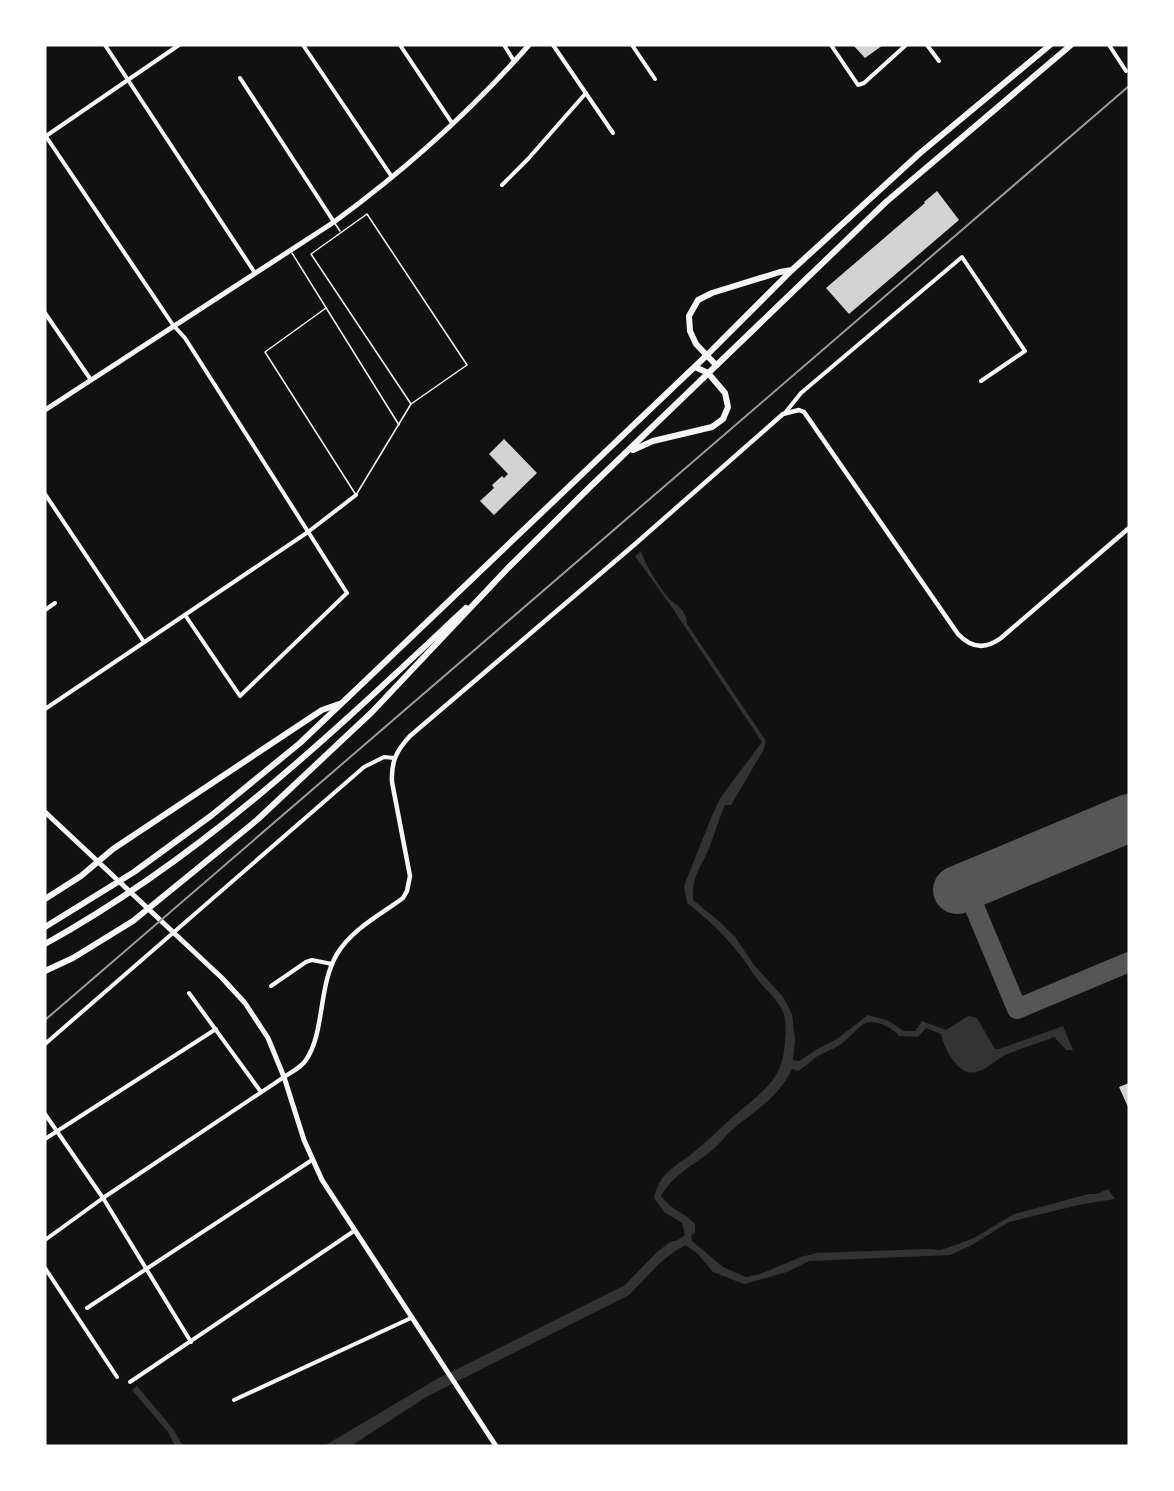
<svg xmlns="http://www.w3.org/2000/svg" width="1174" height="1491" font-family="Roboto,sans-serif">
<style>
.water{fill:#333}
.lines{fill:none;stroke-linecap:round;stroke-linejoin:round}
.taxiway{stroke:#565656;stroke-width:20}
.runway{stroke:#565656;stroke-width:48}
.building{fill:#d3d3d3}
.service{stroke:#f5f5f5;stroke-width:1.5}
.minor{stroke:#f5f5f5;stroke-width:4}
.tertiary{stroke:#f5f5f5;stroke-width:4.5}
.secondary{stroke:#f5f5f5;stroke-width:5}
.trunk{stroke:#f5f5f5;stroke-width:6}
.rail{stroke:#9a9a9a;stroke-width:2}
</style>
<rect width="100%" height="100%" fill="#111"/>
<g class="water">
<path d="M 641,551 C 646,566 656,581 665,594 C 674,606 686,606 687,624 L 766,741 L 763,751 L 731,805 L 725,805 C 719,819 715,832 710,846 C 701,868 692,874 693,900 L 720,922 L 735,937 L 754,965 L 783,997 L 792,1014 L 795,1040 L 793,1060 L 799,1061 L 819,1048 L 837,1039 L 868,1015 L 889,1021 L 904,1031 L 915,1031 L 922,1021 L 946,1030 L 968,1016 L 977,1018 L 995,1049 L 999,1049 L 1063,1026 L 1073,1050 L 1066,1050 L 1054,1037 C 1038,1044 1021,1048 1005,1055 C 996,1060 986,1070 976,1072 C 958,1077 944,1048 941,1034 L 926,1028 L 918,1037 L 899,1036 C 893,1028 880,1022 870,1022 C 862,1022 854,1033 848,1038 C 837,1049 828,1050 816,1057 C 810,1062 805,1067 798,1071 L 792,1069 C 779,1097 756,1110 733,1129 C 725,1136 719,1145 710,1152 C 693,1165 672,1176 661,1196 C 672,1211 683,1211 695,1224 L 695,1232 L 691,1236 L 692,1241 L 723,1267 L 746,1277 L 760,1274 L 801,1257 L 817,1253 L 928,1249 L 940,1250 L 950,1247 L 974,1238 L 1014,1214 L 1089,1194 L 1097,1194 L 1108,1189 L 1115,1199 L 1083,1204 L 1009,1222 L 972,1245 L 950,1255 L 809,1261 L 787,1272 L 744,1284 L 713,1272 L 697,1253 L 685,1245 L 675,1251 L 660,1263 L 629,1295 L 428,1396 L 351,1446 L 324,1446 L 437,1379 L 625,1285 L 656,1253 L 670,1242 L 678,1240 L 685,1235 L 682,1223 L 664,1212 L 654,1198 C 660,1172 675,1167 694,1152 C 709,1140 721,1127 735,1115 C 763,1091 784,1080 785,1039 C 786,1031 786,1019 783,1012 C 777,998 763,988 755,976 C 737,948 714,923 687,903 L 684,886 L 711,818 L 721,797 L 762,742 L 671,606 L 635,556 Z"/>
<polygon points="137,1386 173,1429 183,1446 175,1446 168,1432 132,1390"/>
</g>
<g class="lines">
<polyline class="taxiway" points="966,887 1017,1009 1129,962"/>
<polyline class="runway" points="957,890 1129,818"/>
</g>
<g class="building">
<polygon points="853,45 883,45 865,58"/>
<polygon points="937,191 959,220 849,314 826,288 925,203 924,202"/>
<polygon points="504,439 537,473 494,515 480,501 494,488 492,485 502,476 504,478 508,474 489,454"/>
<polygon points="1129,1083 1129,1109 1119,1087"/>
</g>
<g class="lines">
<g class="service">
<polyline points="334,222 340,231"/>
<polyline points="292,253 399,425"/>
<polyline points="326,308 265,352 356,495 411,404 467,365 367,214 311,254 411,404"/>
</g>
<g class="minor">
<polyline points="105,45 255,273"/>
<polyline points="303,45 392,177"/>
<polyline points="400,45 452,123"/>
<polyline points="504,45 514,61"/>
<polyline points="553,45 613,133"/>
<polyline points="632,45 655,79"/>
<polyline points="831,45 858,85 864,83 906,45"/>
<polyline points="927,45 939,61"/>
<polyline points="1109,45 1126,71"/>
<polyline points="240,78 334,222"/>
<polyline points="45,135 173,325 185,338 347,593 240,696 185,615"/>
<polyline points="46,136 179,45"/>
<polyline points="502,185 528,159 586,93"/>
<polyline points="45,313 91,380"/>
<polyline points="785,413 801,393 962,257 1025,351 981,381"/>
<polyline points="45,494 144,642"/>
<polyline points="45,610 55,603"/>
<polyline points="45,709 308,532 356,495"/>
<polyline points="271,986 306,962 312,960 332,964"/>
<polyline points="189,993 261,1092"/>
<polyline points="45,1044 364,767 384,757 394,758"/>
<polyline points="45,1114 103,1198 191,1342"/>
<polyline points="45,1139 216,1029"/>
<polyline points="45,1240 103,1198 284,1077"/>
<polyline points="45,1268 117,1377"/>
<polyline points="87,1308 312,1160"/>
<polyline points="130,1382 354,1231"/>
<polyline points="234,1400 411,1318"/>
</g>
<path class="tertiary" d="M 284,1077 C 291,1072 301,1068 306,1060 C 325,1032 318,986 337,954 C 352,929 380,915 403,898 L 407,891 L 410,876 L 392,782 C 391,762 396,751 410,736 L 634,545 L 783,414 L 799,410 L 804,412 L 958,634 C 971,648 985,650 1001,638 L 1129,528"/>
<g class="secondary">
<path d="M 45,410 L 334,222 C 405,170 471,111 529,45"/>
<polyline points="45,812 222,978 245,1003 268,1038 284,1077 304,1140 322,1180 496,1446"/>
</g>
<g class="trunk">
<polyline points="716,365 696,344 690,331 689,316 698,300 712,293 780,272 792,270"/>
<polyline points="633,450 653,441 712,427 723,419 728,407 725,393 708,373 695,367"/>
<polyline points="45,899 81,876 113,849 322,710 339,704"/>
<polyline points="45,927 134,872 212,815 300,743 707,355 792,270 919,154 1050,45"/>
<path d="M 45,944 C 207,854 332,733 466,608"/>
<polyline points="45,971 73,958 133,921 257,820 372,712 508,568 590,487 886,202 1071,45"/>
</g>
<polyline class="rail" points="45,1020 1129,86"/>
</g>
<rect width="1174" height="1491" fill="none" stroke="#ffffff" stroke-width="93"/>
</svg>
